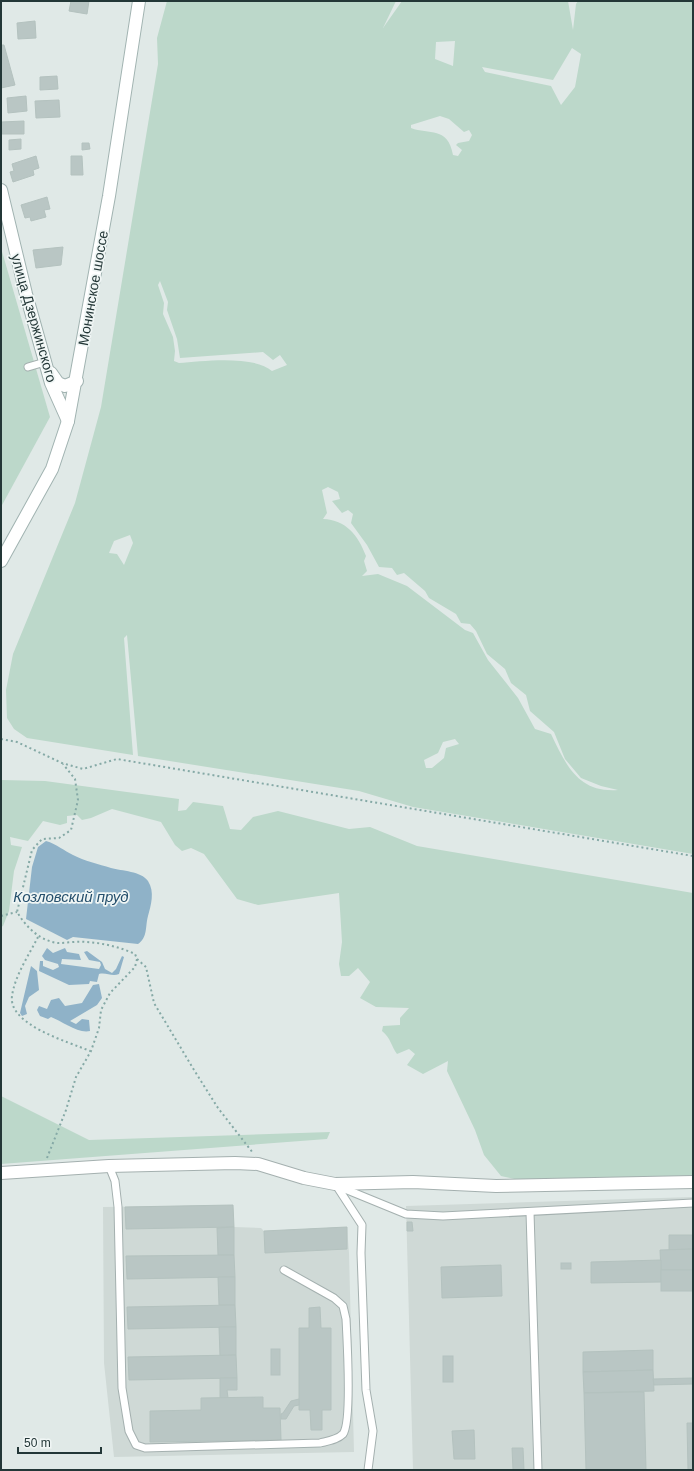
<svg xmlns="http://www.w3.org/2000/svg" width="694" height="1471" font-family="Arial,sans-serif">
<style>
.built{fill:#cfd9d6}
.green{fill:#bcd8ca;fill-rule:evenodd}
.water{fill:#8fb2c8}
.building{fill:#b9c6c4;stroke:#b4c2bf}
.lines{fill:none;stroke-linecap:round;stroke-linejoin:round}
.lane-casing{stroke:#a4b0af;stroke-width:9}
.street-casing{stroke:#a4b0af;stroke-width:14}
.secondary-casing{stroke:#a1b3b1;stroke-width:14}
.path{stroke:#85a9a6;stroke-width:2;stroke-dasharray:2 3;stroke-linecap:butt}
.lane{stroke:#fff;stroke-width:7}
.street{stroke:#fff;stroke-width:12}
.secondary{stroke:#fff;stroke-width:12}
.labels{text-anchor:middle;stroke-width:3.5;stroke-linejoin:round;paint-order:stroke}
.street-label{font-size:14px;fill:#233737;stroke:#f0f6f5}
.water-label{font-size:15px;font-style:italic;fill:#254f6c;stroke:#f0f6f5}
</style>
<rect width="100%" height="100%" fill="#e0e9e7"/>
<g class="built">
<polygon points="693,1197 693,1470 413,1470 406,1206"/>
<polygon points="233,1205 234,1227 261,1228 264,1231 347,1227 349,1253 354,1452 114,1457 104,1363 103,1207"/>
</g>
<g class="green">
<path d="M 167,1 L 396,1 L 383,28 L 402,1 L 568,1 L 573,30 L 576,4 L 578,1 L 693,1 L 693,854 L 413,807 L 359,791 L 138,756 L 127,635 L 124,638 L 133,755 L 27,738 L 14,729 L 7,718 L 6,690 L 13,654 L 75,503 L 101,407 L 158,64 L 157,38 ZM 455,41 L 453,66 L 435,59 L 436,42 ZM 572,48 L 581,54 L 575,87 L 561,105 L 551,86 L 485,72 L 482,67 L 553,80 ZM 440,116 L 449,119 L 464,132 L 469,130 L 472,135 L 469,141 L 458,143 L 456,145 L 462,150 L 458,156 L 453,155 C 448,126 429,135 411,128 L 411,125 ZM 160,281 L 168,302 L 167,310 L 177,339 L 180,358 L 263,352 L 273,360 L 280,355 L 287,365 L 272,371 C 254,355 203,361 179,363 L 174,361 L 175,351 L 173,337 L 163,314 L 164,303 L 158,285 ZM 328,487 L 338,492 L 340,499 L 332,501 L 342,513 L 348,510 L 353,514 L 351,523 L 367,545 L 379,567 L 392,568 L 397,575 L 404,573 L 425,591 L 429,598 L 456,614 L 461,623 L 470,624 L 476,631 L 487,654 L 505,669 L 511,683 L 526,695 L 530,711 L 554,732 L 565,759 L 581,778 L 601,786 L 618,790 C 578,793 566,765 551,734 L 535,729 L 518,698 L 488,660 L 473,633 L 465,630 L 407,586 L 378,574 L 362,576 L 367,571 L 364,561 L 366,556 C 358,535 346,520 323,519 L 327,513 L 322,490 ZM 130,535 L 133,543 L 124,565 L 117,554 L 109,553 L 114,541 ZM 455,739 L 459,744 L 446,748 L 444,758 L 432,768 L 426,768 L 424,760 L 438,753 L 443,742 Z"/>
<polygon points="1,248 50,417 1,507"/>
<path d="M 1,780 L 45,781 L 179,799 L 178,811 L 186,810 L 193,802 L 223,806 L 230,829 L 241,830 L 253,817 L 278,811 L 349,829 L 370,827 L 417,846 L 693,893 L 693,1182 L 536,1184 L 501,1176 L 484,1155 L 475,1130 L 447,1071 L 448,1061 L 423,1074 L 407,1065 L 415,1054 L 409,1049 L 397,1054 C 391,1046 391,1038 382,1031 L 383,1026 L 400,1025 L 400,1018 L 409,1008 L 376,1007 L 360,998 L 370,982 L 358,968 L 349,976 L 341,976 L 339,964 L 342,942 L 339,893 L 258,905 L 237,899 L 204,854 L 191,848 L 182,851 L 175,845 L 161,822 L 112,809 L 91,818 L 82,820 L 77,815 L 67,816 L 67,823 L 60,825 L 43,821 L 28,841 L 10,837 L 11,845 L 22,847 L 14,871 L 9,911 L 3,926 L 1,927 Z"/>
<polygon points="1,1096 89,1140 330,1132 327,1139 1,1164"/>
</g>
<g class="water">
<path d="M 46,841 C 57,844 64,851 73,855 C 84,861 99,864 111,868 C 122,871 141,871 148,881 C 155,892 151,905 148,916 C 145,927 148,937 138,944 L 73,937 L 67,940 L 26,919 L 32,867 L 38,847 Z"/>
<path d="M 47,948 L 53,953 L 65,948 L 67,952 L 79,954 L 81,960 L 62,959 L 61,964 L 99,969 L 101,965 L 100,962 L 89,960 L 84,952 L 87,951 L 102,962 L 105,969 L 112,973 L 116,969 L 122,956 L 124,957 L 119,974 C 112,977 106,972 99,974 L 97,982 L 90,981 L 89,984 L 69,985 L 39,971 L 40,961 L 43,961 L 43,966 L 53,970 L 59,967 L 58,964 L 45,960 L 42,956 Z"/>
<polygon points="31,966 37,971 39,990 29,997 25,1006 27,1014 22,1016 20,1013"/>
<path d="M 99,984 L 102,998 L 97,1005 L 70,1021 L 76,1024 L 82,1019 L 89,1020 L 90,1031 C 78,1034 62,1021 51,1017 L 48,1019 L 40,1016 L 37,1010 L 39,1006 L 47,1009 L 51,1000 L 59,998 L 65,1006 L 82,1003 L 93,985 Z"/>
</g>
<g class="building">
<polygon points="71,1 89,1 87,14 69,11"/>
<polygon points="35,21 36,38 18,39 17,23"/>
<polygon points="1,45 4,45 15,85 1,88"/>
<polygon points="57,76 58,89 40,90 40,77"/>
<polygon points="26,96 27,111 8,113 7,98"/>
<polygon points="59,100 60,117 36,118 35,101"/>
<polygon points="24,121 24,134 2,134 1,122"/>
<polygon points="21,139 21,149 9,150 9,140"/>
<polygon points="82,143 89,143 90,149 82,150"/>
<polygon points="36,156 39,168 33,170 34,175 13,182 10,172 14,171 12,164"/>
<polygon points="71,156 82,156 83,175 71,175"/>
<polygon points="47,197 50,209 44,210 46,217 31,221 30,217 25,218 21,205"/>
<polygon points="63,247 61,265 36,268 33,250"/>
<polygon points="233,1205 234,1227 126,1229 125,1207"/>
<polygon points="407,1222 412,1222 413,1231 407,1231"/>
<polygon points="234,1227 234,1255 218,1255 217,1228"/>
<polygon points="347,1227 347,1249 265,1253 264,1231"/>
<polygon points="669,1235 693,1235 693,1249 669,1250"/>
<polygon points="693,1249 693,1270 661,1270 660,1250"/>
<polygon points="234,1255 235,1277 127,1279 126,1256"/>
<polygon points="661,1260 661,1282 591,1283 591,1262"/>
<rect x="561" y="1263" width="10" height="6"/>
<polygon points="501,1265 502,1296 442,1298 441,1267"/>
<rect x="661" y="1270" width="32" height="21"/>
<polygon points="218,1277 235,1277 235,1305 219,1305"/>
<polygon points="235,1305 236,1327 128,1329 127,1307"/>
<polygon points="320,1307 321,1328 331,1328 331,1410 322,1410 322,1430 311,1430 310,1410 299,1410 299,1328 309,1328 309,1308"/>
<polygon points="219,1327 236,1327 236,1355 220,1356"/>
<rect x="271" y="1349" width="9" height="26"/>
<polygon points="653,1350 653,1370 583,1372 583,1352"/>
<polygon points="236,1355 237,1378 129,1380 128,1357"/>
<rect x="443" y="1356" width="10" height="26"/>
<polygon points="653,1370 654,1391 584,1393 583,1372"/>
<polygon points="220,1378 237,1378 237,1390 227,1390 228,1398 220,1398"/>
<polygon points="693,1378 693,1384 654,1385 653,1379"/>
<polygon points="644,1392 646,1470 586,1470 584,1393"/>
<polygon points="263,1397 263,1408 280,1408 281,1440 150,1442 150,1411 201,1410 201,1398"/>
<polygon points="299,1399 299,1405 294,1406 286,1419 281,1419 281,1414 283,1413 291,1401"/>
<polygon points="687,1423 693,1423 693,1470 688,1470"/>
<polygon points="474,1430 475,1459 454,1459 452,1431"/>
<polygon points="512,1448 523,1448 524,1470 513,1470"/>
</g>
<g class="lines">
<defs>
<g id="lane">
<polyline points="28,367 45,362"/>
<path d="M 109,1166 L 115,1181 L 118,1207 L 122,1388 L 129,1431 L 136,1445 L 145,1448 L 320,1443 C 328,1441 337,1440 343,1434 C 352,1422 347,1338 346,1319 L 343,1306 L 334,1298 L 284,1270"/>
<polyline points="336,1185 362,1225 361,1253 366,1390 373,1431 368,1470"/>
<polyline points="340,1187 406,1214 443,1216 693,1203"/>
<polyline points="530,1212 538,1470"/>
</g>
<polyline id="street" points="1,1173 109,1166 235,1163 258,1164 304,1178 335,1184 413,1182 496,1186 693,1182"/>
<g id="secondary">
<polyline points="1,190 26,294 51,383 68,421"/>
<polyline points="51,373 58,383 65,386 77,381"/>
<polyline points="1,561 52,469 68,421 109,196 139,1"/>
</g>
</defs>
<use href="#lane" class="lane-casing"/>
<use href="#street" class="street-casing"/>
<use href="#secondary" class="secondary-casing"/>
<g class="path">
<polyline points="1,739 17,742 62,763 83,769 117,759 693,856"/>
<polyline points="1,916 17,912"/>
<path d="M 38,937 C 29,955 15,975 12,996 C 8,1025 69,1042 90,1051"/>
<polyline points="137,959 146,967 154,1003 194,1070 218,1108 253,1153"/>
<path d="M 47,1158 L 66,1110 L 76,1077 L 91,1051 L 99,1028 L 101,1010 L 110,993 L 135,967 L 137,959 L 135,954 C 120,947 103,943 86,942 C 77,941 67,943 58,943 C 40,941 26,927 17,912 L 32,850 L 42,839 L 59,838 L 71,830 L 78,800 L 75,779 L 63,764"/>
</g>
<use href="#lane" class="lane"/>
<use href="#street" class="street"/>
<use href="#secondary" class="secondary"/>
</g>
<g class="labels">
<g class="street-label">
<text transform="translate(93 288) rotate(-80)" y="5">Монинское шоссе</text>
<text transform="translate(34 318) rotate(74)" y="5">улица Дзержинского</text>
</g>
<g class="water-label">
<text x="71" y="902">Козловский пруд</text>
</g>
</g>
<rect width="694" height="1471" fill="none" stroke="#233737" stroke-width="4"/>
<path d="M18 1447v6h83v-6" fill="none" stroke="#233737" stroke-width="2"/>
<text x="24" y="1447" font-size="12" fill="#233737" stroke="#f0f6f5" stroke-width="3" paint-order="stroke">50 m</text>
</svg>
